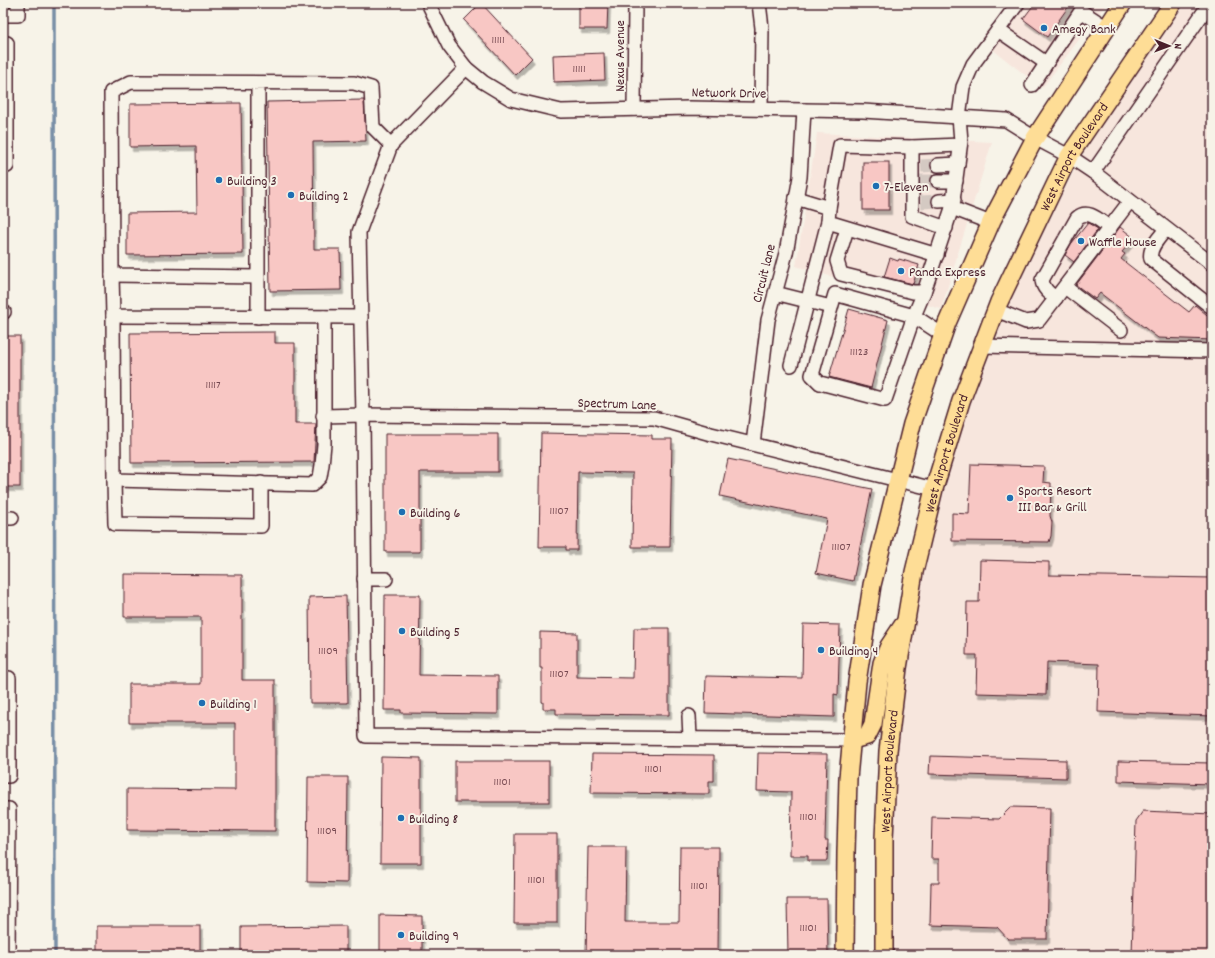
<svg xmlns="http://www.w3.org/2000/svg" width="1215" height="958" font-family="Dekko,sans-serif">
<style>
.built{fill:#f7e6dd}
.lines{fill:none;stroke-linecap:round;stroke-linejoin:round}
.stream{stroke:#788ea6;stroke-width:3.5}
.building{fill:#f8c7c4;stroke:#4a1f2b;filter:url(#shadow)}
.minor-tunnel{stroke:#d4c9c2;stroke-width:13;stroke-dasharray:13 6;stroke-linecap:butt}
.minor-casing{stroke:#4a1f2b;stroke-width:16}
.major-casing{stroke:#4a1f2b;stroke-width:20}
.minor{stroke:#f7f3e8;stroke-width:13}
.major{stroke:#fedd96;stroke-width:17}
.poi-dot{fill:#1f6fb2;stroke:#f7f3e8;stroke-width:1.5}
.labels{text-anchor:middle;stroke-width:4;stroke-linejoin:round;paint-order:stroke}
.number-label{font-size:12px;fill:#764951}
.poi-label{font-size:14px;fill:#4a1f2b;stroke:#f7f3e8;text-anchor:start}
.street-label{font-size:14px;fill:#4a1f2b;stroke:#f7f3e8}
</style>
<defs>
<filter id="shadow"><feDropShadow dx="2.5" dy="4.5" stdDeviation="0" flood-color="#0004"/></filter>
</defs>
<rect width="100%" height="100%" fill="#f7f3e8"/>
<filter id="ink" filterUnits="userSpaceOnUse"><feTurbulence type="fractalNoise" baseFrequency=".025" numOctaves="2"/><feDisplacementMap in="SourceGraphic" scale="8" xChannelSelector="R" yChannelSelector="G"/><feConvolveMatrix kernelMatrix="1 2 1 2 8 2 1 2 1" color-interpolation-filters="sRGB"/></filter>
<g filter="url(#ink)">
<g class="built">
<polygon points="1027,3 1107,3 1042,88 992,49"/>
<polygon points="1185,3 1212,3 1212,955 891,955 890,854 897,715 920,570 960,418 1013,286 1090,141"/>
<polygon points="817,133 992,142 941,309 796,266"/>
</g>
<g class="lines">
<polyline class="stream" points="54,3 55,955"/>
</g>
<g class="building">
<polygon points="481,3 532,58 515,75 464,20"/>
<polygon points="579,3 608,3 607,29 579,29"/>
<polygon points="1035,3 1071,3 1047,37 1023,19"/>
<polygon points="604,53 605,80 554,82 553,55"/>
<polygon points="364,100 366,141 313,142 314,249 340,249 341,290 270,291 267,102"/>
<polygon points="241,103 243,254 127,255 127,213 197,212 196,146 130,147 130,104"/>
<rect x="863" y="162" width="26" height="48"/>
<polygon points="1088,223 1098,229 1074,262 1065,255 1071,244"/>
<polygon points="1120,227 1134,238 1122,252 1125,254 1121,259 1189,312 1195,305 1212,319 1212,340 1158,338 1100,293 1095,299 1076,285"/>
<polygon points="890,258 898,261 899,259 919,265 913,284 884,277"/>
<polygon points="849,309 888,320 871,388 829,377"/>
<polygon points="275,332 275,343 295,343 295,424 316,424 314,462 131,463 130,333"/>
<rect x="3" y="336" width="17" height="151"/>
<polygon points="541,433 652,435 652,439 672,439 670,547 632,547 633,473 578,472 577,550 566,550 566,547 539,547"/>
<polygon points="385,434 498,434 498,472 420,472 420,552 385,552"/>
<polygon points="728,459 872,489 853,581 816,573 827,519 720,496"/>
<polygon points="971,464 1044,466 1043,482 1051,483 1050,516 1052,522 1051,536 1049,542 952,541 952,513 969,514"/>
<polygon points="980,560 1049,562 1049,575 1212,578 1212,716 1098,712 1099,664 1047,662 1046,695 976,693 977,655 966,655 967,602 979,602"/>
<polygon points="124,574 242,575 242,680 275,680 275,831 127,830 127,789 235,790 235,723 129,723 129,684 201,684 201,617 124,617"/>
<polygon points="385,595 420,595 419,675 498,676 498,714 401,713 401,710 384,710"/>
<polygon points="346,596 348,703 310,703 309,597"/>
<polygon points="803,624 840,625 838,695 834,694 834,717 705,713 706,676 802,678"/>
<polygon points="634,628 669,628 669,715 556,714 556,709 543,709 543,702 542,702 542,668 540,668 540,632 577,633 577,677 633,678"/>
<polygon points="758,753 827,754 825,840 828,840 827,861 808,861 808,856 790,856 791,792 757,791"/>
<polygon points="592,754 714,755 714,781 709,781 709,794 591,793"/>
<polygon points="930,756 1066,760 1066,778 929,774"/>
<polygon points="381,757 421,758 421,863 380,863"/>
<rect x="455" y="761" width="94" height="41"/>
<polygon points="1118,761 1212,763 1212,784 1118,781"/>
<polygon points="308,777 348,777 347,883 307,882"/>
<polygon points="1011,807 1050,808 1047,939 1008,939 997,927 930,925 931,883 939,883 939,859 931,859 932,817 999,819"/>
<polygon points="1143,811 1212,814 1212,905 1210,955 1132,955 1136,821"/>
<polygon points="515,834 557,834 557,923 514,923"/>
<polygon points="588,847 626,847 625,922 679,922 680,847 719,847 718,955 586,955"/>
<polygon points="787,899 827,899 828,955 788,955"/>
<polygon points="380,915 422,916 422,955 380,955"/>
<rect x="96" y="926" width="104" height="29"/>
<polygon points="346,926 346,955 241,955 241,927"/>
</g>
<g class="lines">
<g class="minor-tunnel">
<polyline points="921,166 938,165"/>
<polyline points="920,181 938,181"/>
<polyline points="921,202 939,201"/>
</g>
<defs>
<g id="minor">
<polyline points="428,3 449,46 466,68 483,82 511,99 561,111 689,108 804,110 863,111 1006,120 1035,138 1069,156 1093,172 1212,264"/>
<polyline points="759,3 762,28 761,109"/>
<polyline points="3,15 18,15 18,3"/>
<polyline points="998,30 1046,63"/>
<polyline points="3,43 7,43 7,166 3,166"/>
<polyline points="466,68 391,145 359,232 363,415 366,736 852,740"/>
<polyline points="258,83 258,277 112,275 111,92 131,82 354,83 371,88 373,127 391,145"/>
<polyline points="1032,85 1081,11 1107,28"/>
<polyline points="634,109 635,3"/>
<polyline points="912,147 912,216 946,228"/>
<polyline points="938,165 958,164"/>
<polyline points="1093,172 1210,3"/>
<polyline points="938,181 956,181"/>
<polyline points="796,198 829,208 828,222 937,255"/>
<polyline points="939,201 954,200"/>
<polyline points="829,208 840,145 912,147 960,145"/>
<polyline points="952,208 991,223"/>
<polyline points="847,229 837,261 841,274 913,292 924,292"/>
<path d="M 1166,229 C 1160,237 1148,248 1151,259 L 1210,306"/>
<polyline points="112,275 113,316 361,317"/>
<polyline points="258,277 258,317"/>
<polyline points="1065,287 1121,330"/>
<polyline points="775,293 831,307"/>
<path d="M 1056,298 C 1049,293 1043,289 1042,280 L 1077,218 C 1088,208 1100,221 1110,228"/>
<polyline points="996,310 1026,322 1039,320 1130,201"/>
<polyline points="3,312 4,312"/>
<polyline points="113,316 114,480 312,485 320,477 322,465 324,444 324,317"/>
<polyline points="943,335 914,316 835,294 812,375 820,383 885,400 914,316 924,292 952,208 961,141 959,117 963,87 973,64 1018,3"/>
<polyline points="982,346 1212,351"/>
<polyline points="791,365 828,222"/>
<polyline points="323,416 363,415 654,418 711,434 934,489"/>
<polyline points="753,444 768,320 786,253 800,177 804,110"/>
<polyline points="114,480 115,524 261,526 261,483"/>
<polyline points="3,518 12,518"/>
<polyline points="364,579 386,579"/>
<polyline points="3,678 9,678 9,776 3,776"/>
<polyline points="689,716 690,738"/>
<polyline points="3,809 9,809 8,955"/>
</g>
<g id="major">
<polyline points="852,740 867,736 873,724 882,663 889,646 903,625"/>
<polyline points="845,955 846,852 848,778 857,682 872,585 912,424 947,323 992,220 1035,138 1123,3"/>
<path id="s1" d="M 884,955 L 884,839 L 888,751 L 898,668 L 914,572 L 934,489 L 961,401 L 999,302 L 1069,156 L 1173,3"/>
</g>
</defs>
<use href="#minor" class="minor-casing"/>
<use href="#major" class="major-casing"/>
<use href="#minor" class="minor"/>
<use href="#major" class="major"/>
</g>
</g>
<g class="poi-dot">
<circle cx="1044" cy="28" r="4"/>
<circle cx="219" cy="180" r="4"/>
<circle cx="876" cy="186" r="4"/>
<circle cx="291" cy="195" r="4"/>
<circle cx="1081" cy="241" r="4"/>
<circle cx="901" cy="271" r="4"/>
<circle cx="1010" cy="498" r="4"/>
<circle cx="402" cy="512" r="4"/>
<circle cx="402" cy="631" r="4"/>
<circle cx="821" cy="650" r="4"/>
<circle cx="202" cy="703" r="4"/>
<circle cx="401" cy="818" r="4"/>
<circle cx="401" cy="935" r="4"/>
</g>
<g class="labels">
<g class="number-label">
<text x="498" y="43">11111</text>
<text x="579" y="72">11111</text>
<text x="859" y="355">11123</text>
<text x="213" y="388">11117</text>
<text x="559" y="514">11107</text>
<text x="841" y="550">11107</text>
<text x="328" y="654">11109</text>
<text x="559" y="677">11107</text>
<text x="653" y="772">11101</text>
<text x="502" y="785">11101</text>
<text x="808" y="820">11101</text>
<text x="327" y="834">11109</text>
<text x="536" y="883">11101</text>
<text x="699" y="889">11101</text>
<text x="808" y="931">11101</text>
</g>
<g class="poi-label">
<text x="1052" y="33">Amegy Bank</text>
<text x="227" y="185">Building 3</text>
<text x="884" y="191">7-Eleven</text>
<text x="299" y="200">Building 2</text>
<text x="1089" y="246">Waffle House</text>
<text x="909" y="276">Panda Express</text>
<text x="1018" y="495">Sports Resort<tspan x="1018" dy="16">III Bar &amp; Grill</tspan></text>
<text x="410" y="517">Building 6</text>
<text x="410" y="636">Building 5</text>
<text x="829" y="655">Building 4</text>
<text x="210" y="708">Building 1</text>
<text x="409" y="823">Building 8</text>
<text x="409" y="940">Building 9</text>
</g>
<g class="street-label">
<text transform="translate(619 56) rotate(-90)" y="5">Nexus Avenue</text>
<text transform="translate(729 92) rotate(1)" y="5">Network Drive</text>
<text dy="5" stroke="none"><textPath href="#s1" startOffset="832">West Airport Boulevard</textPath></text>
<text transform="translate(763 273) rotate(-76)" y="5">Circuit lane</text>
<text transform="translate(617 403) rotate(2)" y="5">Spectrum Lane</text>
<text dy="5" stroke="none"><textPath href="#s1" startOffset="508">West Airport Boulevard</textPath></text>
<text dy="5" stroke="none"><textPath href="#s1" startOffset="184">West Airport Boulevard</textPath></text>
</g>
</g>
<rect width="1215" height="958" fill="none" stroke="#f7f3e8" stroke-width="16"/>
<rect x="8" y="8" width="1199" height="942" fill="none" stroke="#4a1f2b" stroke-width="1.5" filter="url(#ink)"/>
<g transform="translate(1169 46) rotate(91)" stroke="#f7f3e8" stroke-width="3" paint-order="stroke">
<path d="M0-3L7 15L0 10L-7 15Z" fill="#4a1f2b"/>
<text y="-6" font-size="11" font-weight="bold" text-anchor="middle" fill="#4a1f2b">N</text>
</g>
</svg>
